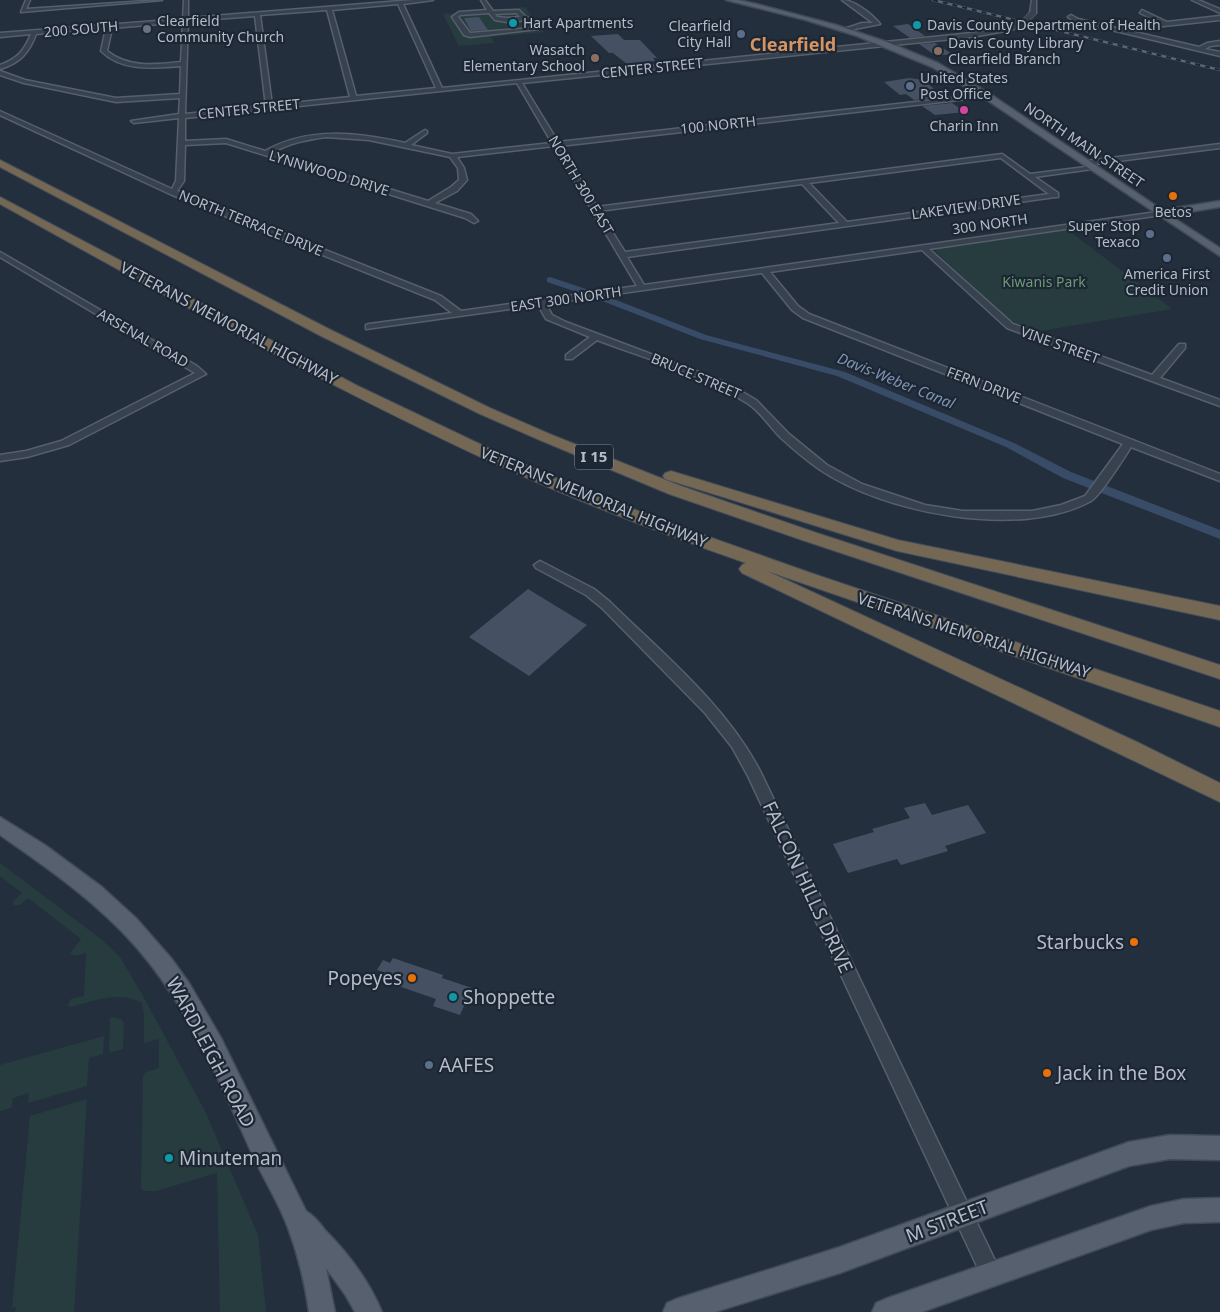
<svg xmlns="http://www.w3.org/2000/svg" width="1220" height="1312" font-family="'Noto Sans',sans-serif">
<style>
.green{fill:#263c3f}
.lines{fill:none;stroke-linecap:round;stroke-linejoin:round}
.canal{fill:#394c67;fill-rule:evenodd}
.building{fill:#455162}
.minor-casing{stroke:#565f6c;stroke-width:3}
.major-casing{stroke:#414a57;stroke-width:3}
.highway-casing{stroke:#434c59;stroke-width:2}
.minor{fill:#38414e;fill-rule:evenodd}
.major{fill:#56606e;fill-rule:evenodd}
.highway{fill:#746855;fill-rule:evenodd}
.rail-casing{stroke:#5a6575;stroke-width:2.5}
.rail{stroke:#1d2633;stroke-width:2;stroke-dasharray:5;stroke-linecap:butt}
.minor-bridge-casing{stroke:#565f6c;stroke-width:7;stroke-linecap:butt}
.minor-bridge{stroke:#38414e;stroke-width:5.5}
.culture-dot{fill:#0f9aa8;stroke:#1d2633;stroke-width:2}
.worship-dot{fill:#6b7280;stroke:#1d2633;stroke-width:2}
.service-dot{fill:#5c6f8a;stroke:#1d2633;stroke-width:2}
.education-dot{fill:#8d6e63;stroke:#1d2633;stroke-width:2}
.hotel-dot{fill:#d1479c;stroke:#1d2633;stroke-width:2}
.food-dot{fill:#e8710a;stroke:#1d2633;stroke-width:2}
.labels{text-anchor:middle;stroke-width:4.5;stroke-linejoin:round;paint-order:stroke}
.far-poi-label{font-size:14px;fill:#b4bcc9;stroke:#1d2633;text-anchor:start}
.far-street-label{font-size:14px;fill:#b4bcc9;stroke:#1d2633}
.far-park-label{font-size:14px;fill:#6b9a76;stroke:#1d2633}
.far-water-label{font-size:15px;font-style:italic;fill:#7c92b1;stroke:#1d2633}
.shield{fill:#1d2633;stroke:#878f9c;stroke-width:1}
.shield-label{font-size:15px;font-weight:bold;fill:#b4bcc9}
.street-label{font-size:16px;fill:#b4bcc9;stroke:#1d2633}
.far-district-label{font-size:18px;font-weight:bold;fill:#d59563;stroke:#1d2633}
.near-street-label{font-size:19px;fill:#b4bcc9;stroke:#1d2633}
.near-poi-label{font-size:19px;fill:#b4bcc9;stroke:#1d2633;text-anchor:start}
</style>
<rect width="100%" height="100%" fill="#242f3e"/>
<g class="green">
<polygon points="525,7 544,32 491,37 494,43 459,46 443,14"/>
<polygon points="1068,230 1172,309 1034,332 1008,319 935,251 938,249"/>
<path d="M 0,863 L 101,939 L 120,957 L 142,994 L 205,1111 L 258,1235 L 266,1312 L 220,1312 L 217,1173 L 156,1191 L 144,1191 L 141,1188 L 143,1076 L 146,1072 L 159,1068 L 159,1039 L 144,1043 L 144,1015 L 142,1003 C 119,990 94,1001 70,1007 L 68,1005 L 71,999 L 84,996 L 86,953 L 74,956 L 70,953 L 81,939 L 28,898 L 20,905 L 14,905 L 13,902 L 22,893 L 0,876 Z"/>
<polygon points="110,1017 121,1019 124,1023 123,1049 109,1053"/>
<polygon points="104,1036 103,1054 89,1058 87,1086 28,1103 29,1093 13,1098 11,1108 0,1111 0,1065"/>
<polygon points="87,1099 74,1312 15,1312 16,1307 12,1308 30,1116"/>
</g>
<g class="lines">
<polygon class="canal" points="550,277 598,293 706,335 845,372 1014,443 1071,472 1220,530 1220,539 1063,478 1006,447 837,376 700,339 592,297 547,282 547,278"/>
</g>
<g class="building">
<polygon points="479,17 488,30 471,31 464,18"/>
<polygon points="908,24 925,36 910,38 893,26"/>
<polygon points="618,34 624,40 640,40 657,58 653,58 655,61 627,64 613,53 609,53 591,36"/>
<polygon points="935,43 952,54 936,56 919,44"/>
<polygon points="909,78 923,80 944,97 914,100 906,94 900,95 884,82"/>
<polygon points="952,103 965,112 935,115 922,106"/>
<polygon points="528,589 587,625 529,676 469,637"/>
<polygon points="925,803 932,815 968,805 986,833 945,846 948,851 901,865 897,859 848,873 833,844 874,832 872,829 910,818 904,808"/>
<polygon points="393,958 443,975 442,978 472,988 460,1015 433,1006 436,999 381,980 385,973 377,970 383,960 390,963"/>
</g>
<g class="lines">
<defs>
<g id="minor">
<polygon points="26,0 30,0 26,9 162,0 21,12"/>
<path d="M 184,0 L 188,0 L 188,18 L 413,0 L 433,0 L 403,4 L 442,88 L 972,33 L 1013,27 L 1011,30 L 972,37 L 522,83 L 558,142 L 987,94 L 985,97 L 560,146 L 597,207 L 1002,154 L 1030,174 L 1094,166 L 1095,167 L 1092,169 L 1035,177 L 1058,193 L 1058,197 L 1055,197 L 627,257 L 644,285 L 1164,211 L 1164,215 L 1161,215 L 929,249 L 1013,324 L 1152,375 L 1179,344 L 1185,344 L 1185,348 L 1160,378 L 1220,400 L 1220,406 L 1007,328 L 922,250 L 770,272 L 798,306 L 809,314 L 1220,474 L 1220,481 L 1131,447 C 1124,458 1100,496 1091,501 C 1020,540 883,513 819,469 C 806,460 793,449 781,438 C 770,427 760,411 747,403 C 702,374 647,359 597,340 L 572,359 L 566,359 L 566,355 L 590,337 L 546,319 L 538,305 L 366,329 L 366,325 L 369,324 L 452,313 L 435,300 L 170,194 L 0,115 L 0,111 L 2,112 L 172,189 L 176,181 L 179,118 L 134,123 L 131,121 L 179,114 L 180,98 L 116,102 L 24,83 L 0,75 L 0,71 L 25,80 L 116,98 L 180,94 L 181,66 C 154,68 122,72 101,51 L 106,28 L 36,34 C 29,53 20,63 0,69 L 0,65 C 17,59 24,51 31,34 L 0,37 L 0,33 L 183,19 ZM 398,4 L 436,88 L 356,96 L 332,10 ZM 327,10 L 350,97 L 272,105 L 260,15 ZM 255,16 L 266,106 L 185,114 L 188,21 ZM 183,22 L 181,62 C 155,65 128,68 107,51 L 112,28 ZM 517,83 L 552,143 L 452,154 L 411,145 L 427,133 L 427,131 L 425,130 L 405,143 C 358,133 309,126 265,151 L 226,139 L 185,141 L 185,118 ZM 326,137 L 369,140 L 450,157 L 458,168 L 459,180 L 451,187 L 428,201 L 272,153 C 289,143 306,140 326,137 ZM 226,143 L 465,218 L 474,223 L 478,221 L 471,214 L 435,203 L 457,191 L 467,180 L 464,168 L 457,157 L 554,146 L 637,286 L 461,311 L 441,296 L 177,191 L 184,181 L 185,145 ZM 1001,158 L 1049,194 L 847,222 L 809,183 ZM 802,184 L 839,223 L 625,252 L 599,211 ZM 762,273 L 792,310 L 803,318 L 1123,444 L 1085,496 L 1061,505 L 1032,511 L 963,511 L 925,505 L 862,484 L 827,465 L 789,434 L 756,400 L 725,382 L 566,322 L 552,315 L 546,304 Z"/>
<path d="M 481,0 L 485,0 L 493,11 L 519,10 L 526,17 L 531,18 L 538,29 L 470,37 L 464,35 L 452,17 L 459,12 L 487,10 ZM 489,13 L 495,20 L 507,22 L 527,20 L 532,28 L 470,33 L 458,17 L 460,15 ZM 516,13 L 520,17 L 507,18 L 497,17 L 495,14 Z"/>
<path d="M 842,0 C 854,0 872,14 880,24 L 844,31 L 844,29 L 862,23 L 873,23 Z"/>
<polygon points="1032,0 1036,0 1036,13 1033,15 1030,13"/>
<polygon points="1192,0 1198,0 1220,9 1220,13"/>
<polygon points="1142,10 1167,22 1220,16 1220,20 1126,30 1199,47 1207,43 1220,41 1220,45 1210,46 1205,49 1220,52 1220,56 1074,21 1068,17 1071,15 1078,19 1120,29 1161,23 1140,13"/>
<polygon points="1220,144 1220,148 1087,165 1084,163 1087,161"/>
<polygon points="0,252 197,366 206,374 69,445 27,457 0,461 0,455 26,451 61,441 195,373 0,257"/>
<path d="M 540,561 L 594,589 L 610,602 C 662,653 728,707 761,773 L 998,1267 L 1001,1274 L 998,1281 L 991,1284 L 984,1281 L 748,776 L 732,747 L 705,713 L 602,608 L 586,595 L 536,568 L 534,565 Z"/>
</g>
<g id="major">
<polygon points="726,0 738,0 756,4 836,25 887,42 938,63 990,94 1162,210 1220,201 1220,207 1169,215 1220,248 1220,256 984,98 932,67 857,36 806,20"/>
<path d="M 0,817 L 45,845 L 102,887 L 136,918 L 171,958 L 189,983 L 221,1038 L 306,1211 C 313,1215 320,1223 325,1230 C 349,1254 369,1281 382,1312 L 355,1312 L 346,1296 L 326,1268 L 335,1312 L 309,1312 C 305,1283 298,1255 288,1228 C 279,1203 264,1180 253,1156 C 221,1084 189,1008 137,948 C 98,903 49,869 0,835 Z"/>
<polygon points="1170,1135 1220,1136 1220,1160 1170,1159 1129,1166 840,1273 715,1312 663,1312 667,1303 676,1299 840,1247 1129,1142"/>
<polygon points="1220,1198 1220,1222 1184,1223 1151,1230 922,1312 872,1312 876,1303 885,1299 1151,1206 1184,1199"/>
</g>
<g id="highway">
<polygon points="0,160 331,330 490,408 552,435 681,486 814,532 1220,665 1220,679 802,540 669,494 542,441 480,414 321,336 0,167"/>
<path d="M 0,197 L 358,386 L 503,455 L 577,487 L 664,521 L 811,573 L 1220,711 L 1220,727 L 767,571 L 1137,742 L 1220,783 L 1220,802 L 742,573 L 739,569 L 742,565 L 746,563 C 660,533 574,500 491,462 C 323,384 162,294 0,204 Z"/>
<polygon points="671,471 898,540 1220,606 1220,620 897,551 665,479 663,476 665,473"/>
</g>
</defs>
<use href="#minor" class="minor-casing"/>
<use href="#major" class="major-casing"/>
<use href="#highway" class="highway-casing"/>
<use href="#minor" class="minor"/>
<use href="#major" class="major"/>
<use href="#highway" class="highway"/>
<defs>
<polyline id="rail" points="933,0 1220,70"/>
</defs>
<use href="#rail" class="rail-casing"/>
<use href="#rail" class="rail"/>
<defs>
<polyline id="minor-bridge" points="1011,28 1025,21 1033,13"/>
</defs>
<use href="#minor-bridge" class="minor-bridge-casing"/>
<use href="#minor-bridge" class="minor-bridge"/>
</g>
<g class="culture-dot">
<circle cx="513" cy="23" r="5"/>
<circle cx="917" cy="25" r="5"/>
<circle cx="453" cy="997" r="5"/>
<circle cx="169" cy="1158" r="5"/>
</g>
<circle class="worship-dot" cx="147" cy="29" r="5"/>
<g class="service-dot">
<circle cx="741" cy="34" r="5"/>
<circle cx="910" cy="86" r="5"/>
<circle cx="1150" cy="234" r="5"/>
<circle cx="1167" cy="258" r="5"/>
<circle cx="429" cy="1065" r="5"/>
</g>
<g class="education-dot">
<circle cx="938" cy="51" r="5"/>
<circle cx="595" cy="58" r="5"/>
</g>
<circle class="hotel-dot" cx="964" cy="110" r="5"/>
<g class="food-dot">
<circle cx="1173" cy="196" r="5"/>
<circle cx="1134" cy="942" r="5"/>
<circle cx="412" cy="978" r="5"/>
<circle cx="1047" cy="1073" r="5"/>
</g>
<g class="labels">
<g class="far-poi-label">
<text x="157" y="26">Clearfield<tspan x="157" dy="16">Community Church</tspan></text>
<text x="523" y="28">Hart Apartments</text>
<text x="927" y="30">Davis County Department of Health</text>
<text x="731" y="31" text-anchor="end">Clearfield<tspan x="731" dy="16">City Hall</tspan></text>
<text x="948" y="48">Davis County Library<tspan x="948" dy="16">Clearfield Branch</tspan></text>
<text x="585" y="55" text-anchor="end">Wasatch<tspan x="585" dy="16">Elementary School</tspan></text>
<text x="920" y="83">United States<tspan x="920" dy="16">Post Office</tspan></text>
<text x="964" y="131" text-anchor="middle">Charin Inn</text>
<text x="1173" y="217" text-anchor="middle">Betos</text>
<text x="1140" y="231" text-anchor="end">Super Stop<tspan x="1140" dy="16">Texaco</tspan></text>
<text x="1167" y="279" text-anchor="middle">America First<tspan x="1167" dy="16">Credit Union</tspan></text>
</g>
<g class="far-street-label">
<text transform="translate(81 29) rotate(-5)" y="5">200 SOUTH</text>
<text transform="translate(652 68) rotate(-6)" y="5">CENTER STREET</text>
<text transform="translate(249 109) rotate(-6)" y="5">CENTER STREET</text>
<text transform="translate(718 125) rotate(-6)" y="5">100 NORTH</text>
<text transform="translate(1084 145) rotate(34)" y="5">NORTH MAIN STREET</text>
<text transform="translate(329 173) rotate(17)" y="5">LYNNWOOD DRIVE</text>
<text transform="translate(581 185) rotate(59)" y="5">NORTH 300 EAST</text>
<text transform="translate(966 207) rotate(-8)" y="5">LAKEVIEW DRIVE</text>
<text transform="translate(251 223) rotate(22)" y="5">NORTH TERRACE DRIVE</text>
<text transform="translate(990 224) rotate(-8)" y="5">300 NORTH</text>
<text transform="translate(566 299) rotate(-8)" y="5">EAST 300 NORTH</text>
<text transform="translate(143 338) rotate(30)" y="5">ARSENAL ROAD</text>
<text transform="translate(1060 345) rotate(20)" y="5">VINE STREET</text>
<text transform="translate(696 376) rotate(23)" y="5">BRUCE STREET</text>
<text transform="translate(984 385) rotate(21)" y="5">FERN DRIVE</text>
</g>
<g class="far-park-label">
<text x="1044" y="287">Kiwanis Park</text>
</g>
<g class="far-water-label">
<text transform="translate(896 381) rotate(22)" y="5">Davis-Weber Canal</text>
</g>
<rect class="shield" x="575" y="444.5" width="38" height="25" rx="4"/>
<g class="shield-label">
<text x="594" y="462">I 15</text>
</g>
<g class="street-label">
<text transform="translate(229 323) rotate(28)" y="6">VETERANS MEMORIAL HIGHWAY</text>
<text transform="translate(594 497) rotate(22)" y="6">VETERANS MEMORIAL HIGHWAY</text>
<text transform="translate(974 635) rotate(18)" y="6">VETERANS MEMORIAL HIGHWAY</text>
</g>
<g class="far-district-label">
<text x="793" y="51">Clearfield</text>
</g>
<g class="near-street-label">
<text transform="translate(808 887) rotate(65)" y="7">FALCON HILLS DRIVE</text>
<text transform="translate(211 1052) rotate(62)" y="7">WARDLEIGH ROAD</text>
<text transform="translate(947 1221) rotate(-21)" y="7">M STREET</text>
</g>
<g class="near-poi-label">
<text x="1124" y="949" text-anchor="end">Starbucks</text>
<text x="402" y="985" text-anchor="end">Popeyes</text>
<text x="463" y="1004">Shoppette</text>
<text x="439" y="1072">AAFES</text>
<text x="1057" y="1080">Jack in the Box</text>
<text x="179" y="1165">Minuteman</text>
</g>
</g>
</svg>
